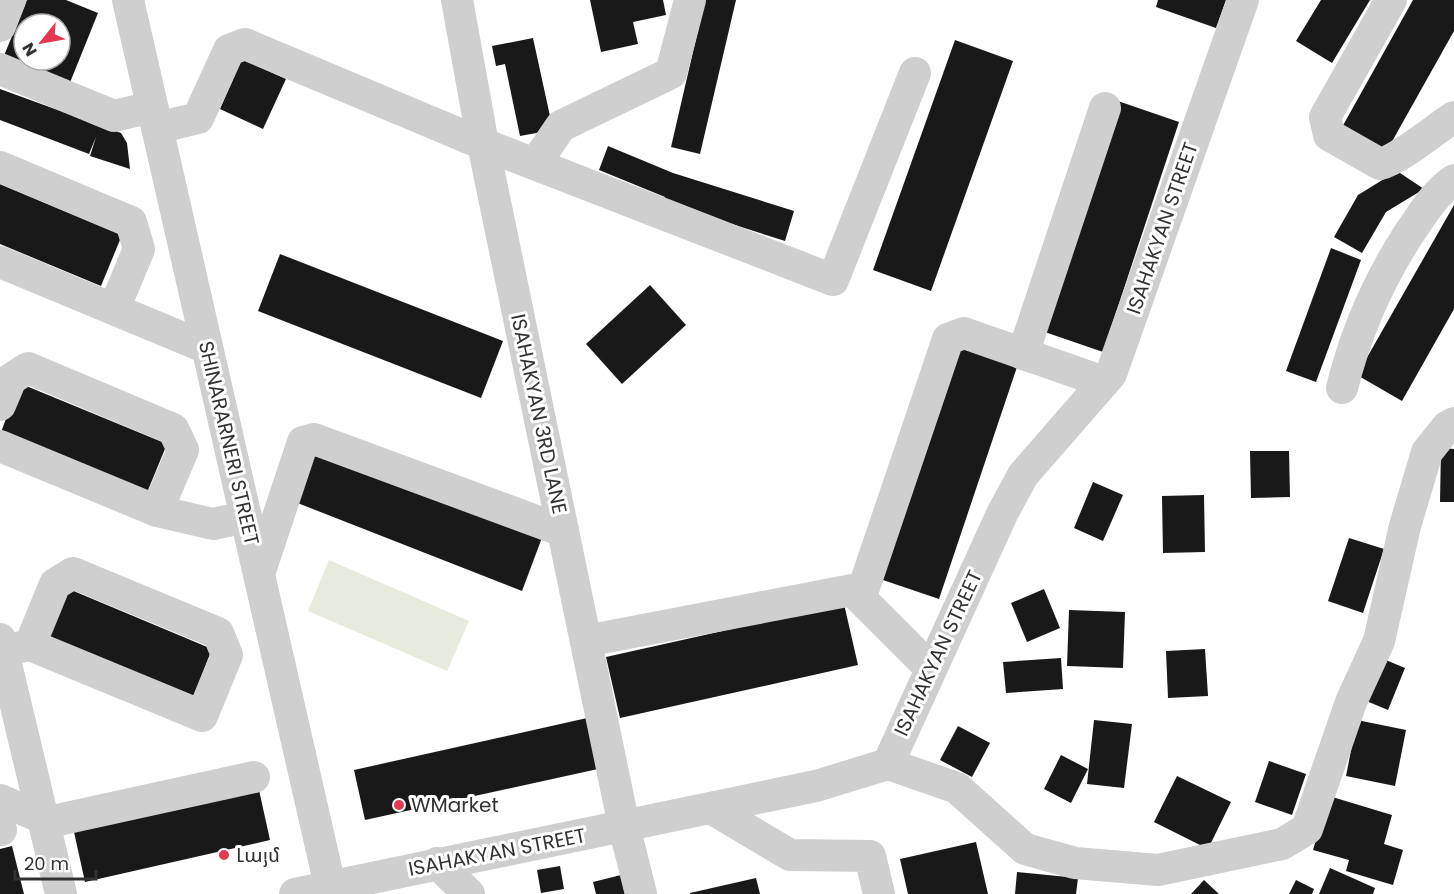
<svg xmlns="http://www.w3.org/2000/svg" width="1454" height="894" font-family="Poppins,'Noto Sans Armenian',sans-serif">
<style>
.green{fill:#e6ebdd}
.building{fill:#191919;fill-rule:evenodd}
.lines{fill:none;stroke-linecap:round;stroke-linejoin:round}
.minor{stroke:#cfcfcf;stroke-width:32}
.poi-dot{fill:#e43851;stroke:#fff;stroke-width:2}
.labels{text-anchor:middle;stroke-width:6;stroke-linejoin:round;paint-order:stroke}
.street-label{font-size:20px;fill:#323232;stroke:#fff}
.poi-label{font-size:20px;fill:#323232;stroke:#fff;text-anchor:start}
</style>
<rect width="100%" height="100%" fill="#fff"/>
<polygon class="green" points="329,560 469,621 447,671 308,611"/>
<g class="building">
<path d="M 27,0 L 66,0 L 98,13 L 69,85 L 3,58 ZM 24,24 L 60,24 L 60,60 L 24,60 Z"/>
<polygon points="590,0 663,0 666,15 633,22 638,44 601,52"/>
<polygon points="705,0 736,0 700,154 671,147"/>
<polygon points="1158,0 1226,0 1216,28 1156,7"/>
<polygon points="1321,0 1370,0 1332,63 1296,41"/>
<polygon points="1413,0 1454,0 1454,31 1385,154 1341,129"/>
<polygon points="533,38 553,130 520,136 505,64 496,66 492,46"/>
<polygon points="955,40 1013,61 931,291 873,270"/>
<polygon points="242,59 286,79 263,129 220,109"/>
<polygon points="0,89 121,133 127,143 130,169 90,156 96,137 89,154 0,120"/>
<polygon points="1115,100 1179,122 1103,352 1039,330"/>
<polygon points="608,146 673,173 794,211 785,241 663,202 665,197 599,170"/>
<polygon points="1397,171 1424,189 1386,212 1362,253 1334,237 1358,195"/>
<polygon points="0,184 122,235 101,286 0,244"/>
<polygon points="1454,205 1454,309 1402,401 1357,375"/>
<polygon points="1331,248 1361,260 1316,382 1286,371"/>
<polygon points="280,254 503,341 481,398 258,311"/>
<polygon points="650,285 686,325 622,384 586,344"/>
<polygon points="959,344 1018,364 939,599 880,579"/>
<polygon points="19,383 167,444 146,495 0,435"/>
<polygon points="317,447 543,535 522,591 295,502"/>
<polygon points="1441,448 1454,449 1454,502 1440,502"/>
<polygon points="1250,451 1289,451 1290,497 1251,498"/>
<polygon points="1093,482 1123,495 1103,541 1074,528"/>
<polygon points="1204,495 1205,552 1163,553 1162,496"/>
<polygon points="1349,538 1384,549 1363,613 1328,601"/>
<polygon points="64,587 212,649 192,700 44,639"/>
<polygon points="1044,589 1060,628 1027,642 1011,603"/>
<polygon points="844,604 858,665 620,718 606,657"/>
<polygon points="1069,610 1125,612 1123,668 1067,666"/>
<polygon points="1205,649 1208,696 1168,698 1166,651"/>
<polygon points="1061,658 1063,689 1006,693 1003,662"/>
<polygon points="1381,658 1405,668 1388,710 1364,700"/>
<polygon points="587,718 598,769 365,820 354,770"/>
<polygon points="1094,720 1132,724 1124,788 1087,784"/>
<polygon points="1357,720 1406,730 1395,786 1346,776"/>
<polygon points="958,726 990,743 972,777 940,760"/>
<polygon points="1061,755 1088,769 1071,803 1044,789"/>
<polygon points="1269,761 1306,774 1292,815 1255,802"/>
<polygon points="1177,776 1231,802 1208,849 1154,822"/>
<polygon points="259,790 270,840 85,882 74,832"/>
<polygon points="1329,796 1392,815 1384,844 1403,850 1393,885 1346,871 1349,860 1313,850"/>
<polygon points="976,842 988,894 908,894 900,859"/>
<polygon points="12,846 24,894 0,894 0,849"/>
<polygon points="560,866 564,889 541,893 537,870"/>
<polygon points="1330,868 1375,888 1373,894 1319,894"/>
<polygon points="1017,872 1078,878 1076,894 1015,894"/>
<polygon points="621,875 625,894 596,894 593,882"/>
<polygon points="756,878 760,894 690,894 690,893"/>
<polygon points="1204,880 1219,894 1191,894"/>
<polygon points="1296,880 1314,889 1312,894 1289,894"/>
</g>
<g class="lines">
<g class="minor">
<polyline points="128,0 330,886"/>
<polyline points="457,0 483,144 624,826 641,894"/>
<path d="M 1391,0 L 1325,117 L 1329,135 L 1380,164 C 1400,159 1434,130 1454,117"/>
<polyline points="0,26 10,0"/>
<polyline points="0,69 114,116 152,107"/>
<polyline points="157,128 198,118 229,50 245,44 483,144 833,280 915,73"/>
<polyline points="535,164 561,126 671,73 690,0"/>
<polyline points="0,167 131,222 139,249 114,309"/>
<polyline points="0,262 207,348"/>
<polyline points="1023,354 1105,108"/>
<path d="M 1342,388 C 1356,331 1378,281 1410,232 C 1424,212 1434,194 1454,180"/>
<polyline points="0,405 11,379 28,368 173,429 183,450 157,511 0,446"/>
<polyline points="157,511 213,524 246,517"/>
<polyline points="259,574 303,442 314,439 563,531"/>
<polyline points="861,596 948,339 964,333 1104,382"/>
<polyline points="0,639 61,894"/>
<polyline points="586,641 852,590 931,669"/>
<polyline points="3,651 30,645 55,584 73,573 218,633 227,655 202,716 30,645"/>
<polyline points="888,764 957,788 1025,849 1075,863 1158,870 1282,844 1307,829 1351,702 1379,641 1405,526 1427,452 1447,427 1454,423"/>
<polyline points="0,800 43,818"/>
<polyline points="711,808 790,855 870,856 879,894"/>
<polyline points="44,823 254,777"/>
<polyline points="0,830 1,830"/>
<polyline points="437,863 469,894"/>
<polyline points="295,894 816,786 888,764 1002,514 1023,475 1111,374 1243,0"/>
</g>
</g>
<g class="poi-dot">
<circle cx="399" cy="805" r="6"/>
<circle cx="224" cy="855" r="6"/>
</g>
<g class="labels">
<g class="street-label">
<text transform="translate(1162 228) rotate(-71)" y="7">ISAHAKYAN STREET</text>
<text transform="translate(539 414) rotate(78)" y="7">ISAHAKYAN 3RD LANE</text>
<text transform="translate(229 443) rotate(77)" y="7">SHINARARNERI STREET</text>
<text transform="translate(938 653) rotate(-65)" y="7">ISAHAKYAN STREET</text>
<text transform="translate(497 852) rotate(-11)" y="7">ISAHAKYAN STREET</text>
</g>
<g class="poi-label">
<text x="411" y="812">WMarket</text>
<text x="236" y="862">Լայմ</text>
</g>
</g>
<g transform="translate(42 42) rotate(239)"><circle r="28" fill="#ffffff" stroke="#adadad" stroke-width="1.5"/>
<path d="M0-4.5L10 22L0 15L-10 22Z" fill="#e43851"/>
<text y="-9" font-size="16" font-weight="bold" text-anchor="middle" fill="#323232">N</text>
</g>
<path d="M15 870v9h81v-9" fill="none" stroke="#323232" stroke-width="3"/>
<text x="24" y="870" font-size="18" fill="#323232" stroke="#ffffff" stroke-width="4.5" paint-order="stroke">20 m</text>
</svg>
